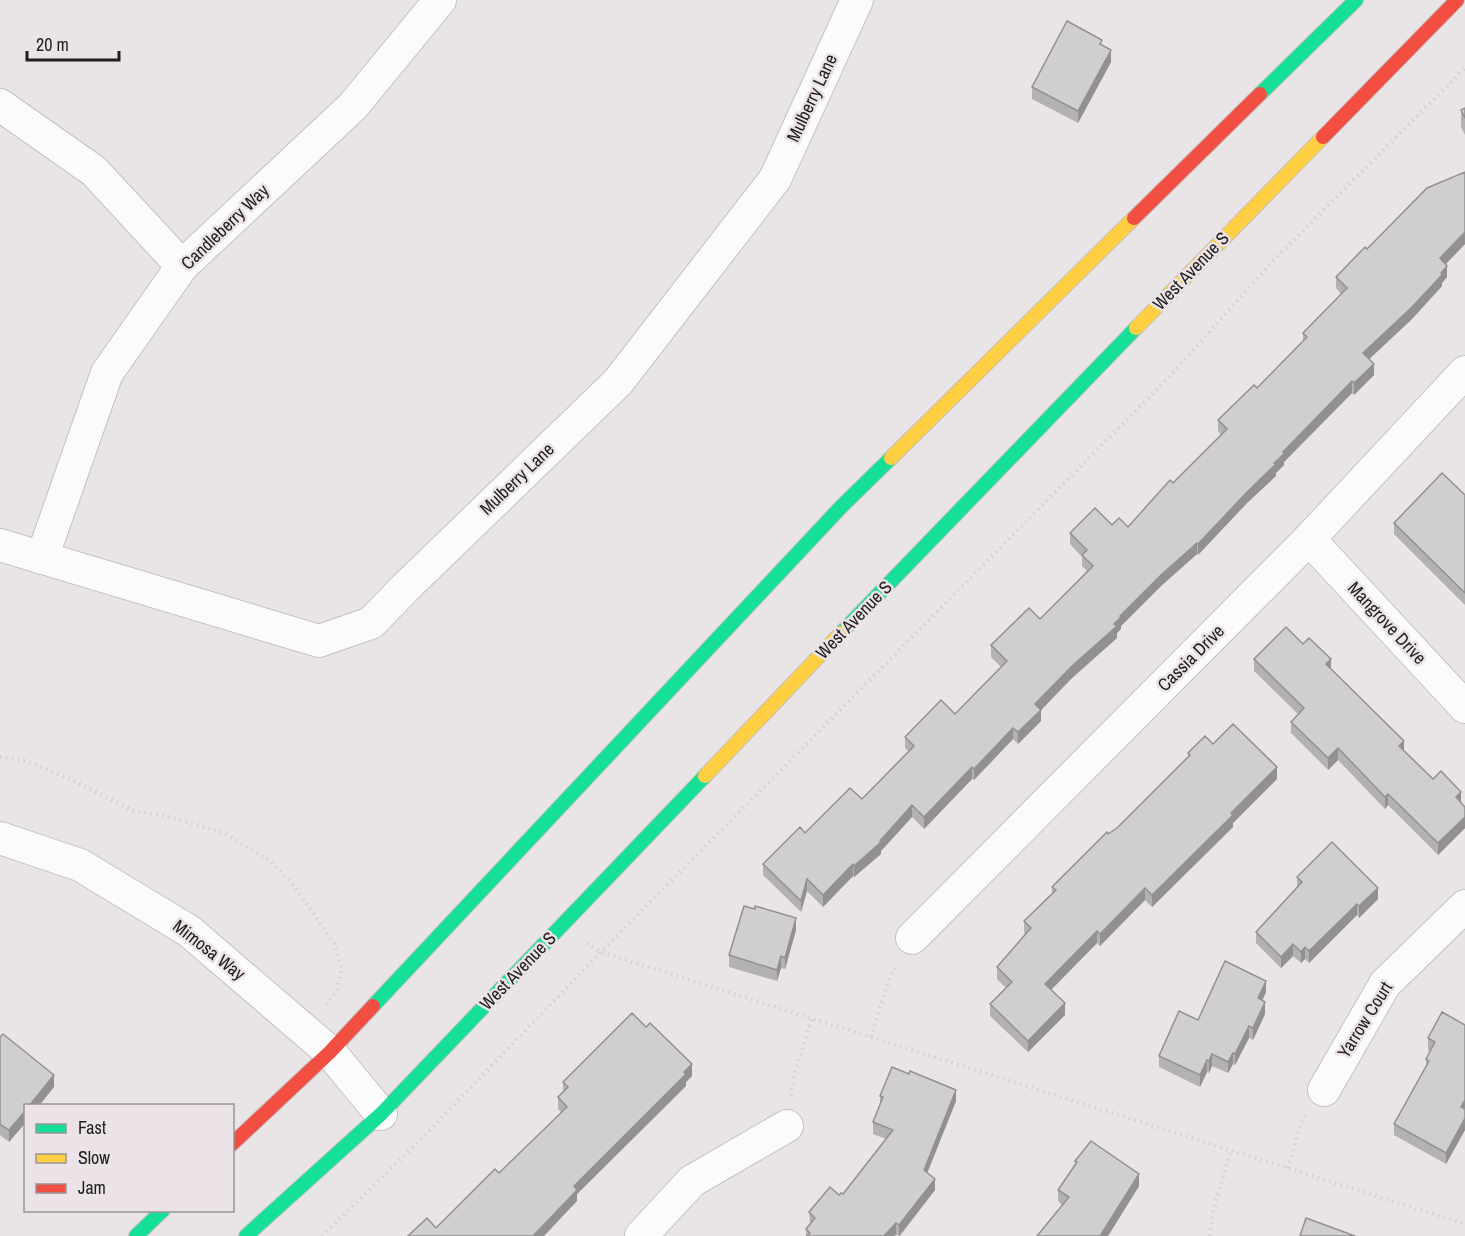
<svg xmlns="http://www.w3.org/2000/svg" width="1465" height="1236" font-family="'Archivo Narrow',sans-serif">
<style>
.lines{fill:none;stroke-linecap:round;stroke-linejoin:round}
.street-casing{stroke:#c4c1c3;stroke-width:34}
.fast-casing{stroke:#c4c1c3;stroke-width:16}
.slow-casing{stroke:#c4c1c3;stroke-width:16}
.jam-casing{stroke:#c4c1c3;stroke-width:16}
.path{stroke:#d3d2d3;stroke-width:4;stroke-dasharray:1.5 4.5;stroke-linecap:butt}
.street{stroke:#fcfbfb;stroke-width:32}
.fast{stroke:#16e098;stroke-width:14}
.slow{stroke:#ffcf43;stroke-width:14}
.jam{stroke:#f24e42;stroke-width:14}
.wall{fill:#b4b1b3}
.shaded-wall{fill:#929092}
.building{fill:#d1ced0;stroke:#929092;stroke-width:1.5}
.labels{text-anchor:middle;stroke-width:5;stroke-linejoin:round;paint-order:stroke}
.street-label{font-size:18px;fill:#211e1f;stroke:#ebe3e7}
</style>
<rect width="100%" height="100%" fill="#e9e5e7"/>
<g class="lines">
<defs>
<g id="street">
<polyline points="0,105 94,171 182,266"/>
<polyline points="1309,539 1465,707"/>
<polyline points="0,545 319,641 371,623 406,587 618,382 775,179 857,0"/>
<polyline points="42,558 107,373 182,266 353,106 440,0"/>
<polyline points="0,838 80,865 189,931 330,1052 381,1114"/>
<polyline points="912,938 1309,539 1465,372"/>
<polyline points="1324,1090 1385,984 1465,906"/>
<polyline points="641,1236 692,1181 787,1126"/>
</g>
<g id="fast">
<polyline points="1260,94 1356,0"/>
<polyline points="841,633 1136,328"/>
<polyline points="373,1006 841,507 891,458"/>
<polyline points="136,1236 163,1210"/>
<polyline points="246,1236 381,1114 705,776"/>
</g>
<g id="slow">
<polyline points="1136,328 1323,137"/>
<polyline points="891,458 1134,218"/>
<polyline points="705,776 841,633"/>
</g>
<g id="jam">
<polyline points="1323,137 1457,0"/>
<polyline points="1134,218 1260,94"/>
<polyline points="232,1144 330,1052 373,1006"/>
</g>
</defs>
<use href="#street" class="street-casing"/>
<use href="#fast" class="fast-casing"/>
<use href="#slow" class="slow-casing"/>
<use href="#jam" class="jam-casing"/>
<g class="path">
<polyline points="0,757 26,761 70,779 134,811 169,817 224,833 270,861 291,882 334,943 342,968 337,990 325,1007"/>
<polyline points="587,943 601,952 1465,1224"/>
<polyline points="871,1037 889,979 897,964"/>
<polyline points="791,1096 794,1076 812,1018"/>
<polyline points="1288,1168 1301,1123 1306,1115"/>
<polyline points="322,1236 422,1138 601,952 1169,377 1273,261 1465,68"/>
<polyline points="1210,1236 1213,1211 1231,1150"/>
</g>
<use href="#street" class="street"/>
<use href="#fast" class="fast"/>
<use href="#slow" class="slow"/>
<use href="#jam" class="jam"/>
</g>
<g class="wall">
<polygon points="1102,46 1111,62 1078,123 1032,99 1032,87"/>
<polygon points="1465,108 1465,135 1461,127 1461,110"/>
<polygon points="1465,172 1465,244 1446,264 1447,277 1442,283 1442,286 1412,319 1369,359 1374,375 1354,395 1352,393 1284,462 1284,465 1276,473 1276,476 1247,503 1198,555 1197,554 1161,586 1121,626 1121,629 1117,633 1117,638 1072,678 1041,710 1041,721 1018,744 1013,739 974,780 972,779 924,829 912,817 881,851 881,854 854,877 853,876 823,907 807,891 801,912 763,875 763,864 805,833 862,799 909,752 905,748 905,737 955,714 1001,667 991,657 991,645 1040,619 1087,571 1082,566 1082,557 1070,544 1070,533 1112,525 1128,527 1221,435 1218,431 1218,420 1257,388 1303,341 1303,333 1341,294 1336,288 1336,277 1367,249"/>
<polygon points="1465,495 1465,605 1394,534 1394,523"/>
<polygon points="1303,644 1331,669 1404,751 1433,779 1465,807 1465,828 1438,855 1388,805 1385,809 1338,760 1328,770 1291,733 1291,722 1298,714 1254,671 1254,659"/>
<polygon points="1213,744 1277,779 1233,823 1233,827 1152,907 1145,900 1100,946 1097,943 1051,990 1065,1015 1028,1052 990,1016 990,1004 1006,988 997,979 997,967 1026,934 1024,933 1024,921 1052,893 1052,887 1108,834 1117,828 1188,757 1188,753"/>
<polygon points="1297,877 1378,899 1359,918 1357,915 1309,963 1305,959 1301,963 1293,956 1281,968 1256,943 1256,932 1297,888"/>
<polygon points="796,930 785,969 781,968 777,981 729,967 729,955"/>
<polygon points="1266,992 1262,1001 1265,1014 1253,1040 1249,1038 1235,1065 1233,1064 1228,1073 1212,1066 1209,1073 1207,1072 1200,1087 1159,1067 1159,1056 1198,1020"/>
<polygon points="1465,1025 1465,1130 1446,1164 1394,1135 1394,1124 1426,1066 1426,1059 1430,1051 1428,1050 1428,1038"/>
<polygon points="0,1037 54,1087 26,1106 26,1122 9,1142 0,1135"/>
<polygon points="692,1076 686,1082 686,1086 577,1194 577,1201 436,1228 499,1173 562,1113 558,1109 558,1097 563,1093 563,1082"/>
<polygon points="880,1096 956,1101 927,1173 935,1190 900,1236 896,1235 894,1236 806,1236 806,1229 810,1224 809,1212 839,1195 843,1194 886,1139 873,1134 873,1122 880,1104"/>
<polygon points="1075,1161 1139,1186 1108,1236 1037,1236 1062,1205 1058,1201 1058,1190 1075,1164"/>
</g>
<g class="shaded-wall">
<polygon points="1111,50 1111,62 1078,123 1078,111"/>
<polygon points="1465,232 1465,244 1440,270 1440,258"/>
<polygon points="1447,266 1447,277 1442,283 1442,286 1412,319 1363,365 1363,353"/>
<polygon points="1374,364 1374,375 1354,395 1354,383"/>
<polygon points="1352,381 1352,393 1284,462 1284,465 1276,473 1276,476 1247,503 1198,555 1198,544 1274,463 1283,452"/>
<polygon points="1197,543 1197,554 1161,586 1121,626 1121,629 1117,633 1117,638 1072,678 1041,710 1041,721 1018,744 1018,732 1035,704 1114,624 1120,616 1161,575"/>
<polygon points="1331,659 1331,671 1326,664"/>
<polygon points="1013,728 1013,739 974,780 974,769"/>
<polygon points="1404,741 1404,752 1399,746"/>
<polygon points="1338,748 1338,760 1328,770 1328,758"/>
<polygon points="972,767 972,779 924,829 924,817"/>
<polygon points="1277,767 1277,779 1233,823 1233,827 1152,907 1152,895"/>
<polygon points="1461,792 1461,804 1456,797"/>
<polygon points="1388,794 1388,805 1385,809 1385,797"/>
<polygon points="912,805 912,817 881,851 881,854 854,877 854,866 880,841"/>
<polygon points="1465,817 1465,828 1438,855 1438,843"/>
<polygon points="853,864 853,876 823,907 823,895"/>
<polygon points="807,879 807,891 801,912 801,901"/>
<polygon points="1145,888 1145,900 1100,946 1100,934"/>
<polygon points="1378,888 1378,899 1359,918 1359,906"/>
<polygon points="1357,904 1357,915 1309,963 1309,951"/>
<polygon points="796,918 796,930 785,969 785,958"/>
<polygon points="1097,931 1097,943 1045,996 1045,984"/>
<polygon points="1293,944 1293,956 1281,968 1281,957"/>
<polygon points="1305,947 1305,959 1301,963 1301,952"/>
<polygon points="781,956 781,968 777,981 777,970"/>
<polygon points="1266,981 1266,992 1258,1010 1258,998"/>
<polygon points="1265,1002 1265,1014 1253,1040 1253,1028"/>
<polygon points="1065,1003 1065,1015 1028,1052 1028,1041"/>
<polygon points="1249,1026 1249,1038 1235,1065 1235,1054"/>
<polygon points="1233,1053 1233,1064 1228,1073 1228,1062"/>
<polygon points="1212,1054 1212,1066 1209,1073 1209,1061"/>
<polygon points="1207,1060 1207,1072 1200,1087 1200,1075"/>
<polygon points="692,1064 692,1076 686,1082 686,1086 577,1194 577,1201 544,1236 533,1236 574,1186"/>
<polygon points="54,1075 54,1087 39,1106 29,1106"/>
<polygon points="956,1090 956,1101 924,1181 924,1170"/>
<polygon points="1465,1100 1465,1111 1461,1107"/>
<polygon points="26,1110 26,1122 9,1142 9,1130"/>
<polygon points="1465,1118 1465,1130 1446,1164 1446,1153"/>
<polygon points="1139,1174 1139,1186 1108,1236 1100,1236"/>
<polygon points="935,1179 935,1190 899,1236 899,1225"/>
<polygon points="896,1223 896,1235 894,1236 884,1236"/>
</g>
<g class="building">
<polygon points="1067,21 1102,40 1100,44 1111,50 1078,111 1032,87"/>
<polygon points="1465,108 1465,118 1461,110"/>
<polygon points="1465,172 1465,232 1440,258 1447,266 1441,273 1442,275 1412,307 1363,353 1374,364 1354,383 1352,381 1283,452 1284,454 1274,463 1276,464 1247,492 1198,544 1197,543 1161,575 1120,616 1121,617 1114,624 1117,626 1072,666 1035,704 1041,710 1018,732 1013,728 974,769 972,767 924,817 912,805 880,841 881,842 854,866 853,864 823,895 807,879 801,901 763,864 800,827 805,833 850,788 862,799 914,746 905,737 941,700 955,714 1007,661 991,645 1029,608 1040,619 1093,566 1082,555 1087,550 1070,533 1095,508 1112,525 1119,518 1128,527 1170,480 1173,483 1227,429 1218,420 1254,385 1257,388 1307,337 1303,333 1347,288 1336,277 1365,247 1367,249 1427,188"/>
<polygon points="1442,473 1465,495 1465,593 1394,523"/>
<polygon points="1286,627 1303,644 1309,638 1331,659 1326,664 1404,741 1399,746 1433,779 1441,771 1461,792 1456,797 1465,807 1465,817 1438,843 1388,794 1385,797 1338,748 1328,758 1291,722 1304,708 1254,659"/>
<polygon points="1233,724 1277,767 1231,813 1233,815 1152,895 1145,888 1100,934 1097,931 1045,984 1065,1003 1028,1041 990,1004 1012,982 997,967 1031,928 1024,921 1056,890 1052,887 1107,832 1108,834 1117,828 1190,755 1188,753 1205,736 1213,744"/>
<polygon points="1332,842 1378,888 1359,906 1357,904 1309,951 1305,947 1301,952 1293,944 1281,957 1256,932 1302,882 1297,877"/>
<polygon points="744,906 755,909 755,906 796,918 785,958 781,956 777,970 729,955"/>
<polygon points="1225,961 1266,981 1258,998 1265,1002 1253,1028 1249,1026 1235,1054 1233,1053 1228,1062 1212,1054 1209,1061 1207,1060 1200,1075 1159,1056 1179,1011 1198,1020"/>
<polygon points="1442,1012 1465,1025 1465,1100 1461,1107 1465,1109 1465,1118 1446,1153 1394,1124 1429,1061 1426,1059 1435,1042 1428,1038"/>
<polygon points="632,1013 646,1027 650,1023 692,1064 684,1072 686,1074 574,1186 577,1190 533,1236 408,1236 427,1218 436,1228 495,1169 499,1173 567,1107 558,1097 568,1087 563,1082"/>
<polygon points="3,1034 54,1075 29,1106 26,1106 26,1110 9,1130 0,1124 0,1037"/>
<polygon points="892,1067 909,1074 910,1071 956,1090 924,1170 935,1179 899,1225 896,1223 884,1236 807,1236 810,1233 806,1229 815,1218 809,1212 830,1187 839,1195 841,1193 843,1194 893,1130 873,1122 883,1097 880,1096"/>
<polygon points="1091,1141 1139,1174 1100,1236 1037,1236 1069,1197 1058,1190 1077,1162 1075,1161"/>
<polygon points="1306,1218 1355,1236 1300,1236"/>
</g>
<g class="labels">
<g class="street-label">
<text transform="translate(812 98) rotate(-65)" y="6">Mulberry Lane</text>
<text transform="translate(225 227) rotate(-44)" y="6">Candleberry Way</text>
<text transform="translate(1191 271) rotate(-46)" y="6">West Avenue S</text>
<text transform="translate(517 479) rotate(-44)" y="6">Mulberry Lane</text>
<text transform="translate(854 620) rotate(-46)" y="6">West Avenue S</text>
<text transform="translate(1387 623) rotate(47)" y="6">Mangrove Drive</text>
<text transform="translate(1191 658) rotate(-45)" y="6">Cassia Drive</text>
<text transform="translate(209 950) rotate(38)" y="6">Mimosa Way</text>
<text transform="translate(518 971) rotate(-46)" y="6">West Avenue S</text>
<text transform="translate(1365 1020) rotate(-58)" y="6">Yarrow Court</text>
</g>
</g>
<rect x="24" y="1104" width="210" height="108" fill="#ebe3e7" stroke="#9a9497" stroke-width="1.5"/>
<rect x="36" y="1124" width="30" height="9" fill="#16e098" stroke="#9a9497" stroke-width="1.5"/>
<text x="78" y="1134" font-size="18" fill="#211e1f">Fast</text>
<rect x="36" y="1154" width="30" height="9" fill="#ffcf43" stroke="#9a9497" stroke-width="1.5"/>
<text x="78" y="1164" font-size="18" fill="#211e1f">Slow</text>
<rect x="36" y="1184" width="30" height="9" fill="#f24e42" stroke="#9a9497" stroke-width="1.5"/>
<text x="78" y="1194" font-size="18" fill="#211e1f">Jam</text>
<path d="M27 51v9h92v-9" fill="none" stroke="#211e1f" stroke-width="3"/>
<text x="36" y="51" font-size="18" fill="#211e1f" stroke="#ebe3e7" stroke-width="4.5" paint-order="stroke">20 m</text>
</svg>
